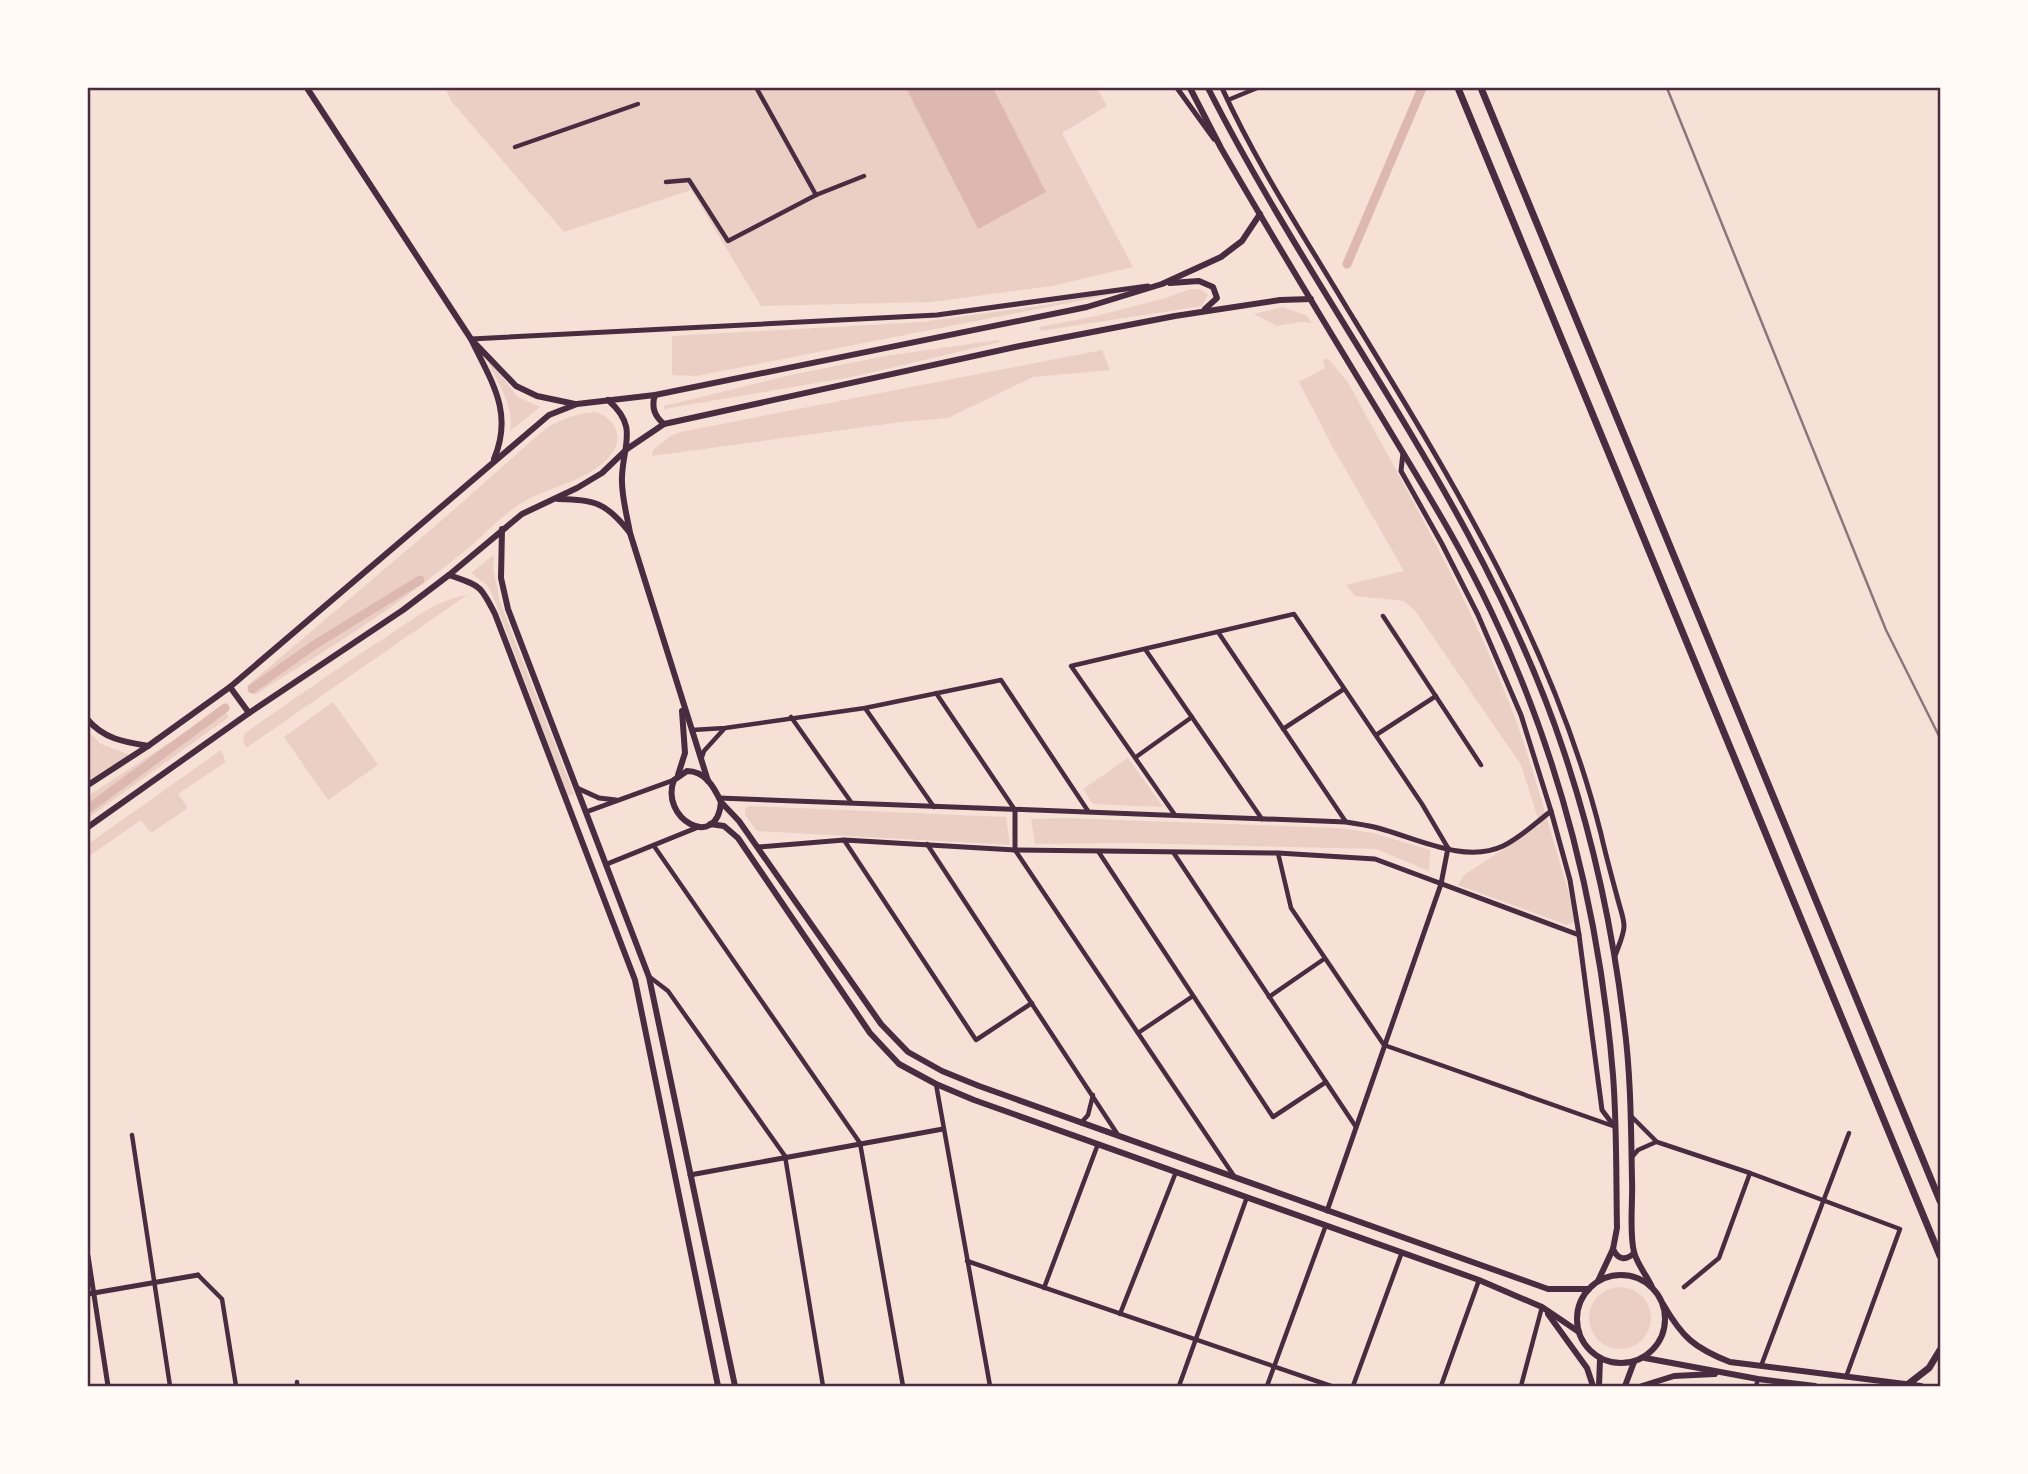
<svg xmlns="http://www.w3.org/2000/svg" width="2028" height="1474" font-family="'DejaVu Sans',sans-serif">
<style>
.green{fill:#ebcfc5}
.water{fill:#dcb8b0}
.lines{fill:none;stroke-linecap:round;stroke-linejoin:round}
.canal{stroke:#dcb8b0;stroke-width:9}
.minor{stroke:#4a2c40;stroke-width:4.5}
.tertiary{stroke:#4a2c40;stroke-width:5}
.secondary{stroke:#4a2c40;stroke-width:6}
.trunk{stroke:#4a2c40;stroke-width:7}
.rail{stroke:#8f747c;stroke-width:2.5}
.neatline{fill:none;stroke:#4a2c40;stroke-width:2.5}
</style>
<rect width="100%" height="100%" fill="#f7e1d7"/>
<g class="green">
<polygon points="445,88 1097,88 1107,106 1062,133 1133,267 1052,286 932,302 761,306 691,190 564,232 452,102"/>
<polygon points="1190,289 1199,289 1208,294 1202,306 1040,331 1039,327 1096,316 1166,298"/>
<polygon points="1117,291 1114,294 696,376 672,375 672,336 921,322 1045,305"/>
<polygon points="1283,307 1307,316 1312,323 1301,322 1277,326 1254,314"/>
<polygon points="998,340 1000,342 852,377 664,409 664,406 786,376 885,356"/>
<polygon points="1102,350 1110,370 1033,377 948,418 901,422 652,456 653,450 671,436 680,432"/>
<path d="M 1328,358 L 1349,384 C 1410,497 1477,610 1520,732 C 1541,794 1558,858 1577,921 L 1567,925 L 1458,885 L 1464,875 L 1540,825 L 1521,765 L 1416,612 L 1404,601 L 1355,596 L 1346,585 L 1404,571 L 1332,446 L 1299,382 L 1325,368 L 1323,360 Z"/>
<path d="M 488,363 L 491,363 L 518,397 L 540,407 L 510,431 C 514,406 499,385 488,363 Z"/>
<path d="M 595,412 C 610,416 623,431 615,448 C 599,479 553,485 525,501 C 504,513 489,530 471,546 C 458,557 443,568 429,579 C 374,622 314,657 255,695 L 247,686 L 441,521 L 545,429 C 561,419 576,414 595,412 Z"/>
<polygon points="494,555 493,568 500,602 574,794 568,796 493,596 487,585 471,573"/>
<path d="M 467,595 L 246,748 C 243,741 241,736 248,731 C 294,699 339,667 386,637 C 411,621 437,599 467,595 Z"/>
<polygon points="333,702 378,765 328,800 284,737"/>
<polygon points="222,708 229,717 88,818 88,796"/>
<polygon points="88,731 101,744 130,755 88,780"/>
<polygon points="221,750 226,762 178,794 188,808 151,833 141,820 88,857 88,844"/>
<polygon points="1128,758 1163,807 1093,804 1083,789"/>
<polygon points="748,806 1006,817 1010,845 757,831 745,815 745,810"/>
<polygon points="1065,818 1339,828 1373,833 1430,850 1429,871 1376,849 1131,843 1035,844 1031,819"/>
<circle cx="1620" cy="1318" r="31"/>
</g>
<polygon class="water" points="906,88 993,88 1046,192 978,229"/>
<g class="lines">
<g class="canal">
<polyline points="1347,264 1422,88"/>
<polyline points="252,689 314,645 420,580"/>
<polyline points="88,809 225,708"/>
</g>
<g class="minor">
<polyline points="1228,100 1257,88"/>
<polyline points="515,147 638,104"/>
<polyline points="666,182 689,180 728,241 816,195 757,89"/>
<polyline points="816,195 864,176"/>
<polyline points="1383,616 1481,765"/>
<polyline points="1218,632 1346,822"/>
<polyline points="1145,649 1262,819"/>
<polyline points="936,693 1015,810"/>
<polyline points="865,708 934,807"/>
<polyline points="791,717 851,802"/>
<polyline points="1283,729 1344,689"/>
<polyline points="692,730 725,728 865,708 1001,680 1088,811"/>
<polyline points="1376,735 1436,696"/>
<polyline points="702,757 704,751 724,729"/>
<polyline points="1136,757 1192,717"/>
<polyline points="1175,815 1071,666 1294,614 1422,804 1448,848"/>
<polyline points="844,840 976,1040 1032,1003"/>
<polyline points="927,844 1118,1135"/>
<polyline points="654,846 860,1143 903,1386"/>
<polyline points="1015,850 1234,1176"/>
<polyline points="1098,851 1273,1117 1326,1082"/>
<polyline points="1173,852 1356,1127"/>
<polyline points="1278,853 1291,908 1384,1045 1613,1126"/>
<polyline points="651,978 668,991 785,1156 823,1386"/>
<polyline points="1269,997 1324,959"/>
<polyline points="1138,1033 1193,996"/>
<polyline points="936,1084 990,1386"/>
<polyline points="1631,1116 1657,1142 1750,1173 1900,1229 1846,1377"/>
<polyline points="1081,1123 1088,1115 1093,1095"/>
<polyline points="132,1135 170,1386"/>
<polyline points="1632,1157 1638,1150 1656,1142"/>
<polyline points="967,1261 1331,1386"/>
<polyline points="198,1275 222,1299 236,1386"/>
<polyline points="1684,1287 1719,1258 1750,1173"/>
<polyline points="1044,1288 1098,1144"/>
<polyline points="1120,1314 1176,1172"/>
<polyline points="1761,1366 1849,1133"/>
<polyline points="297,1382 297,1386"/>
<polyline points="1179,1386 1247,1197"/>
<polyline points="1267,1386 1326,1225"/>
<polyline points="1353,1386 1402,1252"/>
<polyline points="1441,1386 1479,1280"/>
<polyline points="1521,1386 1542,1307"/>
<polyline points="1756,1386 1758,1379"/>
</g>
<g class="tertiary">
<polyline points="1177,88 1214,139"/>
<path d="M 1222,88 C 1257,165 1304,236 1347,308 C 1449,475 1553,642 1601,834 C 1606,856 1612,878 1618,900 C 1620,908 1624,918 1624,926 C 1624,935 1618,947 1615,956"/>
<polyline points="471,339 937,315 1148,286"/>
<polyline points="1403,453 1401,471 1442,544 1478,615 1521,715 1551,811 1570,880 1579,935 1602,1110 1614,1126"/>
<polyline points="577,788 599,798 616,800"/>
<path d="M 719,798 L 1346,822 C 1357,824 1368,825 1378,828 C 1416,838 1465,864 1503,846 C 1521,837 1536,823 1551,811"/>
<polyline points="1015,810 1015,850"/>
<polyline points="586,812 674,780"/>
<polyline points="758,847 844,840 1015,850 1278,853 1375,859 1579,935"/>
<polyline points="607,864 696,828"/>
<polyline points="690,1175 943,1129"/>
<polyline points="1327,1211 1441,884 1448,848"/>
<polyline points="88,1256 108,1386"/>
<polyline points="88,1294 198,1275"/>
</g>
<g class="secondary">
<polyline points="307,88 471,339"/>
<path d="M 1190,88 L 1221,148 C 1274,240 1329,330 1384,421 C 1421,483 1460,545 1491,611 C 1560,755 1600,916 1613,1075 C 1617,1126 1616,1178 1617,1228 L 1613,1249 L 1598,1281"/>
<path d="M 1208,88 C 1321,311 1483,509 1563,749 C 1593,838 1613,931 1624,1023 C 1631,1075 1631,1128 1632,1180 C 1633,1201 1629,1232 1634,1252 C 1637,1264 1647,1276 1652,1287"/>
<polyline points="1170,283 1199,281 1213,287 1217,298 1205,309"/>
<path d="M 655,395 C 651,407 654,416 664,424"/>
<path d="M 494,459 C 514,412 491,381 471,339 L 516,386 L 537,396 L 575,404"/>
<path d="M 558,499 C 595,500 606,502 630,533 C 627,515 621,495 622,477 C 623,444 639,427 608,400"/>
<polyline points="502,529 501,578 508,609 649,977 735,1386"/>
<polyline points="630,533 708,781"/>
<path d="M 449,575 C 480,586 480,584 495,614 L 635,980 L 718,1386"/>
<polyline points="230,687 249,713"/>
<path d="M 88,720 C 104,739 125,742 148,746"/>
<path d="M 687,771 C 705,771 714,787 721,802 C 717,852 659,818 674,780 Z"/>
<polyline points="678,775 685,753 682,711"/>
<polyline points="88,785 148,746 230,687 549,415 577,404 655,395 1087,307 1162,284 1221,257 1242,241 1260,214"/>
<polyline points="721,802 739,821 881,1024 908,1052 942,1071 979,1086 1548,1289 1589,1289"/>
<polyline points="710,824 724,826 738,838 870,1033 899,1064 936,1084 974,1100 1479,1280 1542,1307 1579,1332"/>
<polyline points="88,827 249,713 403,610 449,575 522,514 577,488 602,473 627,449 664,424 1020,346 1175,316 1280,300 1311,299"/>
<path d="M 1613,1249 C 1618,1260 1626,1261 1634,1253"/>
<circle cx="1621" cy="1319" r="44"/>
<path d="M 1663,1304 C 1682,1337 1694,1348 1730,1362 L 1921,1386"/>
<polyline points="1548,1314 1587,1368 1593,1386"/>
<polyline points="1645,1358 1758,1379 1815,1386"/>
<polyline points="1599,1386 1600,1359"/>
<polyline points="1625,1386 1634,1362"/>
<polyline points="1642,1386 1674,1376 1715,1374"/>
</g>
<g class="trunk">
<polyline points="1458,88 1940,1256"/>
<polyline points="1481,88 1940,1201"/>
<polyline points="1907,1385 1929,1368 1940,1350"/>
</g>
<polyline class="rail" points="1667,88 1886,630 1940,738"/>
</g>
<rect width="2028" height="1474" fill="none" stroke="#fffaf5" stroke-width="178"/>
<rect x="89" y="89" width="1850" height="1296" class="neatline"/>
</svg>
